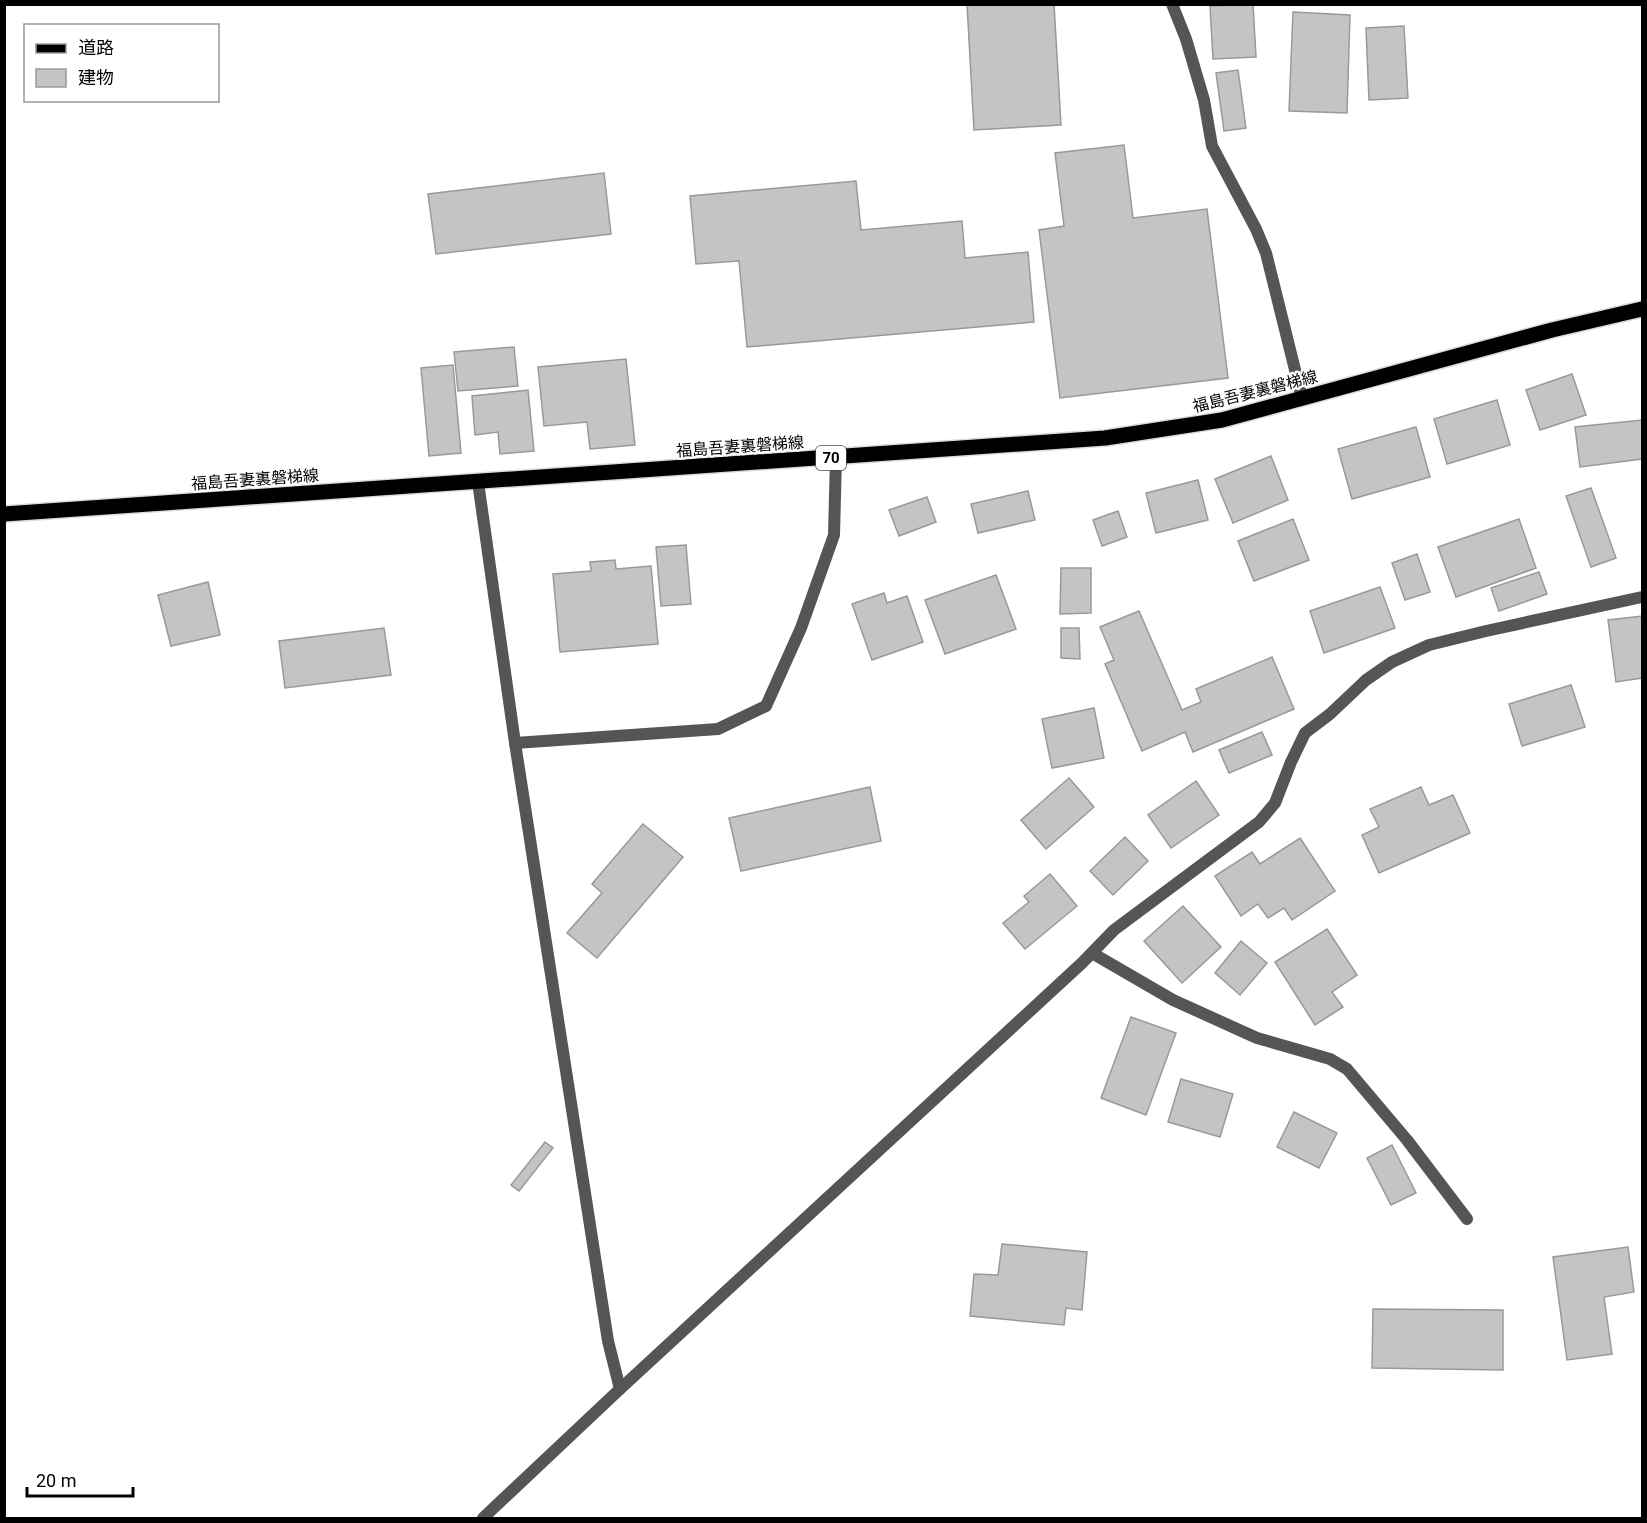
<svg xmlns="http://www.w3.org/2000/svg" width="1647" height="1523" font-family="Roboto,'Noto Sans JP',sans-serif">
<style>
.building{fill:#c4c4c4;stroke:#999;stroke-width:1.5}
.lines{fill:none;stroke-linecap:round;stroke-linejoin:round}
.primary-casing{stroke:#dbdbdb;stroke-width:18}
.minor{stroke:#555;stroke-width:12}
.primary{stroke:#000;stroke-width:15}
.labels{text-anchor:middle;stroke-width:4.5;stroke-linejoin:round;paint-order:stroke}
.shield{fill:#fff;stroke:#4c4c4c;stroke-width:1.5}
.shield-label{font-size:15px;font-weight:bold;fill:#000}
.street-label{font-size:16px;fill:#000;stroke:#fff}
</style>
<rect width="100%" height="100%" fill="#fff"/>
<g class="building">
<polygon points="967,4 1054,4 1061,125 974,130"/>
<polygon points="1253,4 1256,57 1213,59 1210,6"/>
<polygon points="1293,12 1350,15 1347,113 1289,111"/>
<polygon points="1404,26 1408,98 1369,100 1366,28"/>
<polygon points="1238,70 1246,128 1224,131 1216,73"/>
<polygon points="1124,145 1133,218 1207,209 1228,378 1060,398 1039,230 1064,226 1055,153"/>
<polygon points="604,173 611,234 436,254 428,194"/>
<polygon points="856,181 861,230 962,221 965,258 1028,252 1034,322 747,347 739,261 696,264 690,196"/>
<polygon points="514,347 518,386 458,391 454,352"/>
<polygon points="626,359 635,445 590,449 587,422 544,426 538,367"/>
<polygon points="453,365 461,453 429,456 421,368"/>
<polygon points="1572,374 1586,415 1540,430 1526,390"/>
<polygon points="528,390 534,451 500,454 498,432 475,435 472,396"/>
<polygon points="1497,400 1510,445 1447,464 1434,419"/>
<polygon points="1642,420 1642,459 1580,467 1575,427"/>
<polygon points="1416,427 1430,477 1352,499 1338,449"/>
<polygon points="1271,456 1288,500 1233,523 1215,479"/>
<polygon points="1198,480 1208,520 1156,533 1146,493"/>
<polygon points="1591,488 1616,558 1591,567 1566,496"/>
<polygon points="1028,491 1035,520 978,533 971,504"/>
<polygon points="927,497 936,522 899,536 889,510"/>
<polygon points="1118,511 1127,537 1102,546 1093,520"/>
<polygon points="1293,519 1309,560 1254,581 1238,541"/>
<polygon points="1519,519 1536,568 1456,597 1438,547"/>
<polygon points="686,545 691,604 661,606 656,547"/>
<polygon points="1417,554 1430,592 1405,600 1392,563"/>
<polygon points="615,560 616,569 651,566 658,644 560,652 553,574 591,571 590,562"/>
<polygon points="1061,568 1091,568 1091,613 1060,614"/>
<polygon points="1539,572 1547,594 1499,611 1491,588"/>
<polygon points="996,575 1016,629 945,654 925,600"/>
<polygon points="208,582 220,635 171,646 158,595"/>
<polygon points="1380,587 1395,628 1324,653 1310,611"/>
<polygon points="884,593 887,603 907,596 923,642 872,660 852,604"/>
<polygon points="1139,611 1182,710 1201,702 1196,689 1272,657 1294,709 1193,752 1185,732 1142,751 1105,664 1114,660 1100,627"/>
<polygon points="1642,616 1642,678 1616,682 1608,620"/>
<polygon points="384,628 391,675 285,688 279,641"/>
<polygon points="1061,628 1079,628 1080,659 1061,658"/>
<polygon points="1571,685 1585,727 1522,746 1509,704"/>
<polygon points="1094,708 1104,758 1052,768 1042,719"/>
<polygon points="1262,732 1272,755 1229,773 1219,750"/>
<polygon points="1069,778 1094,807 1046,849 1021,820"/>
<polygon points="1196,781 1219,815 1171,848 1148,815"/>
<polygon points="870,787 881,841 741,871 729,818"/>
<polygon points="1421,787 1429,805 1453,795 1470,833 1379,873 1362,835 1379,827 1370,809"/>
<polygon points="643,824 683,857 597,958 567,933 602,893 592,884"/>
<polygon points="1125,837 1148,861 1113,895 1090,871"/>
<polygon points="1300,838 1335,891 1292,920 1284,908 1268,918 1258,904 1241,916 1215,876 1252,852 1260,864"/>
<polygon points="1050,874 1077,906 1025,949 1003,923 1029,902 1024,896"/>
<polygon points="1183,906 1221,947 1182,983 1144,941"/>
<polygon points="1327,929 1357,975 1332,992 1343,1007 1315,1025 1275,962"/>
<polygon points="1241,941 1267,963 1240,995 1215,973"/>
<polygon points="1131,1017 1176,1033 1146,1115 1101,1098"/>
<polygon points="1181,1079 1233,1094 1220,1137 1168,1122"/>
<polygon points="1294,1112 1337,1133 1319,1168 1277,1147"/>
<polygon points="545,1142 553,1148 519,1191 511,1185"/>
<polygon points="1392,1145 1416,1193 1391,1205 1367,1158"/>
<polygon points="1002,1244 1087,1252 1082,1310 1066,1308 1064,1325 970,1316 974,1274 998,1275"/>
<polygon points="1628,1247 1634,1292 1604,1297 1612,1354 1567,1360 1553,1257"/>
<polygon points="1373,1309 1503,1310 1503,1370 1372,1368"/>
</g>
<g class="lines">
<defs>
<polyline id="primary" points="4,514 1105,438 1222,420 1552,330 1642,309"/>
</defs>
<use href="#primary" class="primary-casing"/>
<g class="minor">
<polyline points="1172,4 1186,39 1204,100 1212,146 1256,229 1266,253 1302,398"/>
<polyline points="478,482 515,743 608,1341 620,1389"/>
<polyline points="515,743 718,729 766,706 801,628 834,535 836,458"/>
<polyline points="1092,953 1173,1000 1257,1038 1330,1059 1347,1069 1407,1140 1467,1219"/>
<polyline points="483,1518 620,1389 1082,963 1114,930 1259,822 1275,803 1291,762 1305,733 1330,714 1366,680 1392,662 1429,645 1486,631 1642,597"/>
</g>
<use href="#primary" class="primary"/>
</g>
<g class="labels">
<rect class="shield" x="816" y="446" width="30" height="24" rx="4.5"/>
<g class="shield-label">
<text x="831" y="463">70</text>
</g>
<g class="street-label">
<text transform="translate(1255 391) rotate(-14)" y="6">福島吾妻裏磐梯線</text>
<text transform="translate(740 446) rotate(-4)" y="6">福島吾妻裏磐梯線</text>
<text transform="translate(255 479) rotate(-4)" y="6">福島吾妻裏磐梯線</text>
</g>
</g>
<rect width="1647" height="1523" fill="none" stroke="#000000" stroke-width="12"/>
<rect x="24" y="24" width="195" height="78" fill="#ffffff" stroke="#999999" stroke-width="1.5"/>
<rect x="36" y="44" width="30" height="9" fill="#000000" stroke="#999999" stroke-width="1.5"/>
<text x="78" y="54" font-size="18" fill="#000000">道路</text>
<rect x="36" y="69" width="30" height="18" fill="#c4c4c4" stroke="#999999" stroke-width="1.5"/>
<text x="78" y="84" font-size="18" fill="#000000">建物</text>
<path d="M27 1487v9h106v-9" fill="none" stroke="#000000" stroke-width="3"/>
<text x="36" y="1487" font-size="18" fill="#000000" stroke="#ffffff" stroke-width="4.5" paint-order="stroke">20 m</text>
</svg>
